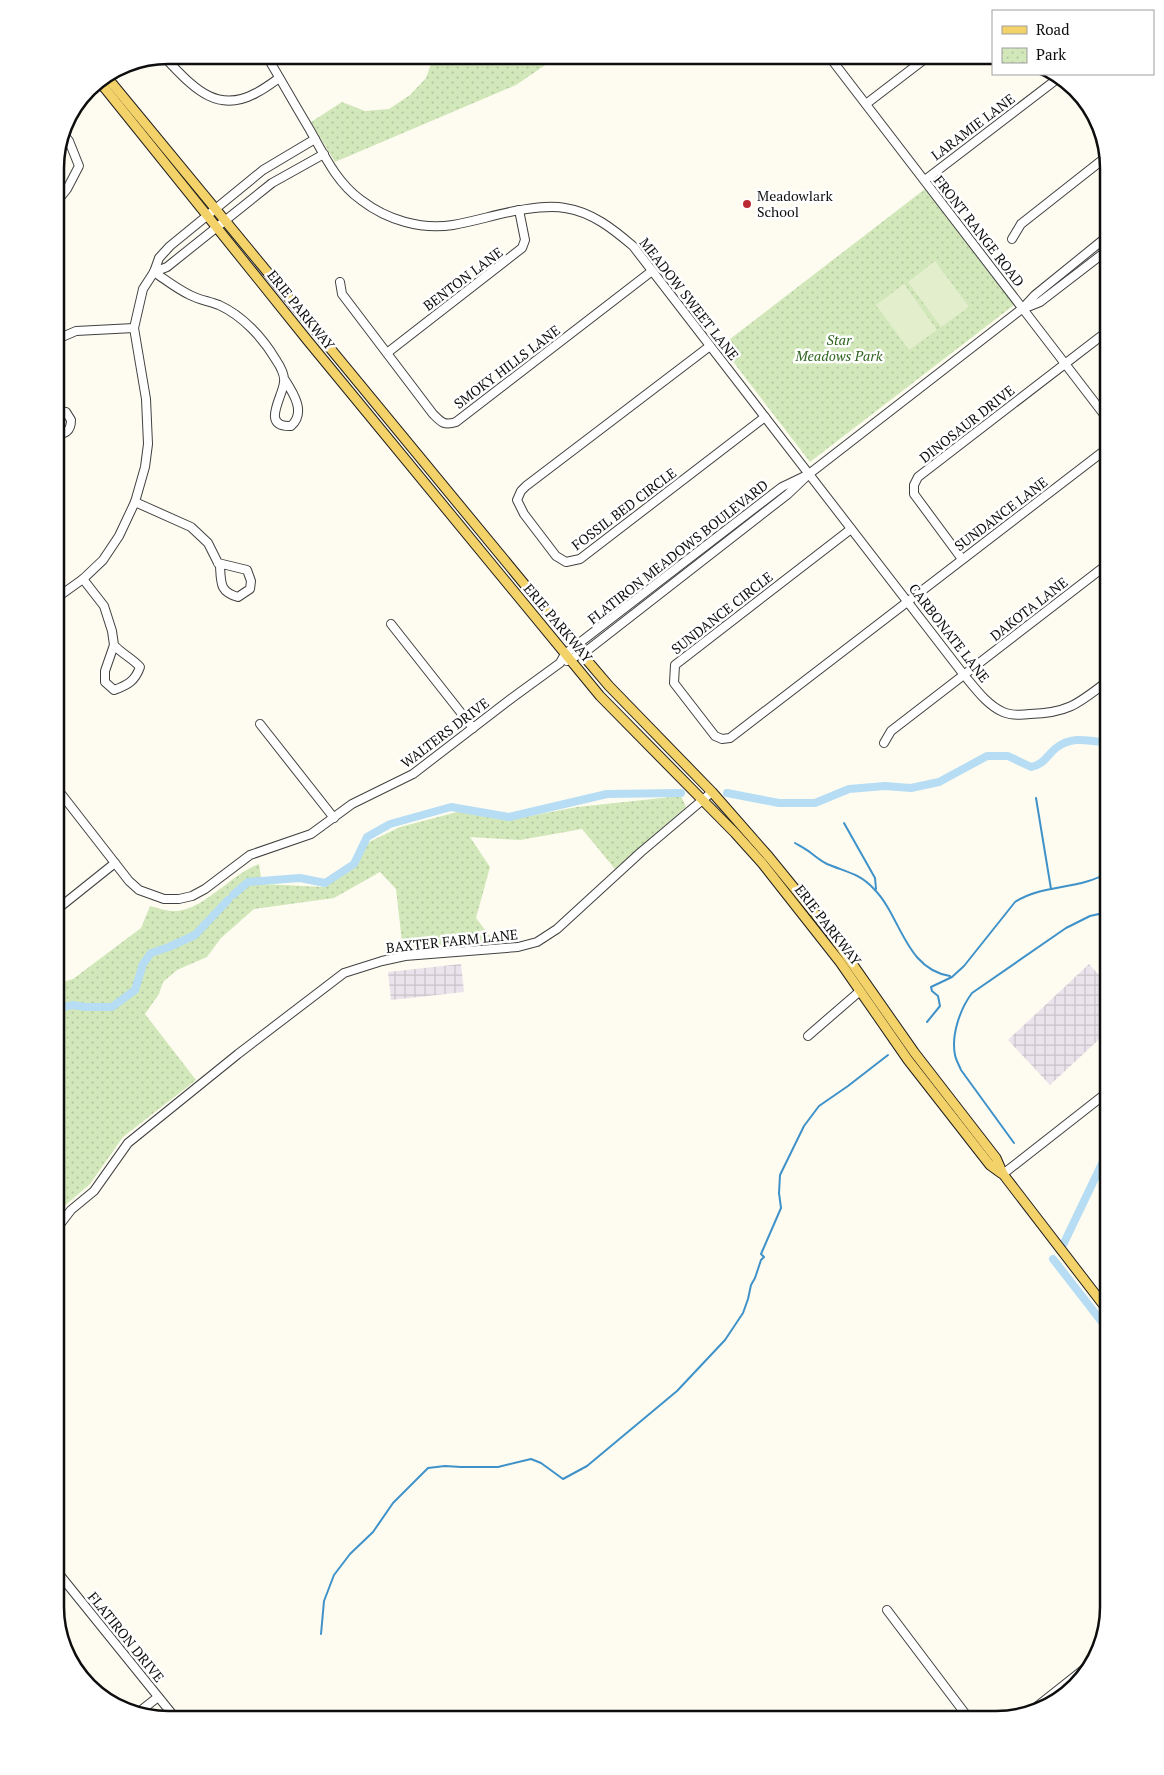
<svg xmlns="http://www.w3.org/2000/svg" width="1164" height="1775" font-family="'PT Serif',serif">
<style>
.industrial{fill:url(#industrial-grid)}
.park{fill:url(#park-dots)}
.pitch{fill:#e3efcc}
.lines{fill:none;stroke-linecap:round;stroke-linejoin:round}
.stream{stroke:#3f92c9;stroke-width:2}
.canal{stroke:#b6ddf4;stroke-width:8}
.minor-casing{stroke:#414141;stroke-width:10}
.major-casing{stroke:#1f1f1f;stroke-width:11}
.minor{stroke:#fff;stroke-width:8}
.major{stroke:#f4d26a;stroke-width:9}
.poi-dot{fill:#ba2a32;stroke:#fff;stroke-width:2}
.labels{text-anchor:middle;stroke-width:5;stroke-linejoin:round;paint-order:stroke}
.street-label{font-size:14px;fill:#0e0e0e;stroke:#fff}
.poi-label{font-size:14px;fill:#0e0e0e;stroke:#fff;text-anchor:start}
.park-label{font-size:14px;font-style:italic;fill:#2e6420;stroke:#fff}
.rim{fill:none;stroke:#0e0e0e;stroke-width:2.5}
</style>
<defs>
<pattern id="industrial-grid" width="8" height="8" patternUnits="userSpaceOnUse" patternTransform="scale(1.25)"><rect width="8" height="8" fill="#ebe3ec"/><path d="M0 4h8M4 0v8" fill="none" stroke="#c8c2c9"/></pattern>
<pattern id="park-dots" width="8" height="8" patternUnits="userSpaceOnUse" patternTransform="scale(1.25)"><rect width="8" height="8" fill="#d2e8ba"/><path d="M2 2h.1M6 6h.1" fill="none" stroke="#b3c69f" stroke-width="1.8" stroke-linecap="round"/></pattern>
</defs>
<rect width="100%" height="100%" fill="#fefcf0"/>
<g class="industrial">
<polygon points="461,964 464,992 391,1000 388,972"/>
<polygon points="1089,964 1109,986 1109,1030 1050,1085 1008,1040"/>
</g>
<g class="park">
<polygon points="434,55 560,55 516,85 335,162 311,122 342,102 365,111 389,109 410,95 426,78"/>
<polygon points="925,189 1014,305 810,462 721,346"/>
<path d="M 681,796 L 686,807 L 615,869 L 582,829 L 520,840 L 470,837 L 490,867 L 476,918 L 496,944 L 403,951 L 396,889 L 380,872 L 334,898 L 254,909 L 221,938 L 207,957 L 177,970 L 163,982 L 159,994 L 145,1014 L 196,1080 L 123,1137 L 90,1184 L 61,1209 L 55,1210 L 55,982 L 57,984 L 73,979 L 141,928 L 150,906 C 158,908 169,912 177,911 C 206,908 231,874 259,864 L 262,884 L 325,887 L 353,867 L 369,842 L 400,827 L 461,811 L 509,820 L 577,807 Z"/>
</g>
<g class="pitch">
<polygon points="935,261 969,307 941,327 908,282"/>
<polygon points="904,284 937,330 909,350 876,305"/>
</g>
<g class="lines">
<g class="stream">
<polyline points="1036,798 1051,889"/>
<polyline points="844,823 875,878 876,889"/>
<path d="M 795,843 C 800,846 806,849 811,853 C 816,857 821,861 827,864 C 846,872 859,873 874,889 C 901,916 905,969 950,976"/>
<path d="M 927,1022 L 940,1006 L 938,996 L 932,991 L 931,987 L 952,977 L 964,966 L 1015,902 C 1042,884 1080,890 1109,872"/>
<path d="M 1014,1143 L 961,1070 C 959,1065 956,1060 955,1055 C 951,1035 960,1009 972,993 L 1066,928 L 1090,916 L 1099,914 L 1109,915"/>
<polyline points="321,1634 324,1601 334,1575 350,1554 373,1532 393,1503 428,1468 445,1466 461,1467 498,1467 531,1459 541,1463 563,1479 587,1466 677,1391 725,1340 743,1313 748,1299 751,1285 755,1278 761,1260 764,1257 761,1254 781,1208 779,1193 780,1175 804,1126 819,1106 848,1086 888,1055"/>
</g>
<g class="canal">
<path d="M 727,793 L 779,803 L 815,803 L 849,789 L 885,786 L 911,788 L 939,782 L 987,756 L 1008,756 L 1031,767 C 1045,764 1045,757 1056,748 C 1072,735 1090,741 1109,743"/>
<polyline points="233,895 248,882 300,878 325,883 354,864 367,837 390,824 451,807 509,817 607,794 681,793"/>
<polyline points="55,1012 58,1008 73,1005 85,1007 112,1007 135,990 143,964 151,953 169,947 195,935 228,900"/>
<polyline points="1063,1245 1109,1149"/>
<polyline points="1053,1259 1109,1331"/>
</g>
<defs>
<g id="minor">
<path d="M 266,55 C 281,80 295,105 310,130 C 324,155 337,183 361,200 C 387,220 421,230 453,225 C 476,221 497,214 520,210 C 534,208 550,205 565,208 C 592,212 613,229 633,246 L 964,675 C 975,688 987,705 1003,712 C 1010,715 1022,715 1030,714 C 1069,713 1079,703 1109,680"/>
<polyline points="828,55 1109,421"/>
<path d="M 163,56 C 190,83 214,116 256,93 C 264,89 272,83 279,78"/>
<polyline points="866,104 930,55"/>
<polyline points="925,180 1061,76"/>
<polyline points="55,204 67,189 79,166 69,141 62,132"/>
<polyline points="1012,239 1021,224 1106,157"/>
<path d="M 154,272 C 166,280 177,289 190,295 C 199,300 209,301 219,305 C 243,316 263,338 276,360 C 280,366 285,375 284,382 C 283,397 260,427 291,426 C 306,413 294,394 285,380"/>
<polyline points="154,272 167,267 272,183 324,154"/>
<path d="M 340,282 L 342,294 L 433,414 C 441,422 444,426 456,422 L 652,271"/>
<polyline points="1025,308 1040,302 1109,249"/>
<polyline points="55,340 76,331 134,328"/>
<polyline points="710,346 526,486 521,491 517,500 524,514 556,556 566,562 580,559 765,417"/>
<polyline points="387,353 522,248 525,240 519,210"/>
<path d="M 55,434 C 65,435 71,431 71,420 L 66,412 L 55,411"/>
<path d="M 135,502 L 191,527 L 208,543 L 218,563 L 220,566 C 221,584 220,592 238,597 L 250,589 L 251,581 L 247,570 L 218,563"/>
<polyline points="851,529 675,665 674,683 715,736 722,739 730,738 1109,447"/>
<polyline points="962,559 914,494 914,485 918,477 1109,330"/>
<path d="M 83,579 L 104,606 L 112,631 L 114,645 L 105,671 L 105,682 L 114,690 C 128,685 135,681 140,667 C 132,658 122,654 114,645"/>
<polyline points="55,599 83,579 103,560 119,536 135,502 145,467 148,444 146,399 134,328 143,289 154,272 159,258 170,246 263,170 315,139"/>
<polyline points="391,624 473,728"/>
<polyline points="567,661 589,649 788,494 809,474 1023,308 1035,295 1109,235"/>
<polyline points="260,724 334,818"/>
<polyline points="884,743 891,731 1109,563"/>
<polyline points="55,786 129,881 139,890 164,899 179,899 192,896 205,889 250,855 311,834 352,804 413,774 512,698 560,663 565,654 782,487 809,474"/>
<polyline points="55,911 115,863"/>
<polyline points="808,1036 860,991"/>
<polyline points="1003,1174 1109,1091"/>
<polyline points="58,1227 71,1210 94,1191 128,1143 238,1054 344,973 382,961 405,956 518,947 537,942 557,929 641,852 712,792"/>
<polyline points="55,1569 177,1720"/>
<polyline points="887,1610 970,1720"/>
<polyline points="139,1712 158,1697"/>
<polyline points="1030,1712 1092,1663"/>
</g>
<g id="major">
<polyline points="106,76 586,659 609,686 712,792 769,857 830,932 914,1052 996,1158 1003,1174 1109,1312"/>
<polyline points="99,81 308,341 600,696 735,833 762,863 840,962 908,1060 990,1165 1001,1173"/>
</g>
</defs>
<use href="#minor" class="minor-casing"/>
<use href="#major" class="major-casing"/>
<use href="#minor" class="minor"/>
<use href="#major" class="major"/>
</g>
<circle class="poi-dot" cx="747" cy="204" r="5"/>
<g class="labels">
<g class="street-label">
<text transform="translate(973 127) rotate(-37)" y="5">LARAMIE LANE</text>
<text transform="translate(979 231) rotate(52)" y="5">FRONT RANGE ROAD</text>
<text transform="translate(463 279) rotate(-37)" y="5">BENTON LANE</text>
<text transform="translate(689 299) rotate(52)" y="5">MEADOW SWEET LANE</text>
<text transform="translate(301 310) rotate(51)" y="5">ERIE PARKWAY</text>
<text transform="translate(507 367) rotate(-37)" y="5">SMOKY HILLS LANE</text>
<text transform="translate(967 424) rotate(-38)" y="5">DINOSAUR DRIVE</text>
<text transform="translate(624 509) rotate(-37)" y="5">FOSSIL BED CIRCLE</text>
<text transform="translate(1001 514) rotate(-37)" y="5">SUNDANCE LANE</text>
<text transform="translate(678 552) rotate(-38)" y="5">FLATIRON MEADOWS BOULEVARD</text>
<text transform="translate(1029 609) rotate(-38)" y="5">DAKOTA LANE</text>
<text transform="translate(722 613) rotate(-38)" y="5">SUNDANCE CIRCLE</text>
<text transform="translate(558 623) rotate(50)" y="5">ERIE PARKWAY</text>
<text transform="translate(949 633) rotate(52)" y="5">CARBONATE LANE</text>
<text transform="translate(445 733) rotate(-37)" y="5">WALTERS DRIVE</text>
<text transform="translate(828 925) rotate(52)" y="5">ERIE PARKWAY</text>
<text transform="translate(452 941) rotate(-6)" y="5">BAXTER FARM LANE</text>
<text transform="translate(126 1637) rotate(51)" y="5">FLATIRON DRIVE</text>
</g>
<g class="poi-label">
<text x="757" y="201">Meadowlark<tspan x="757" dy="16">School</tspan></text>
</g>
<g class="park-label">
<text x="839" y="345">Star<tspan x="839" dy="16">Meadows Park</tspan></text>
</g>
</g>
<path d="M0 0H1164V1775H0ZM168 64H996A104 104 0 0 1 1100 168V1607A104 104 0 0 1 996 1711H168A104 104 0 0 1 64 1607V168A104 104 0 0 1 168 64Z" fill="#fff" fill-rule="evenodd"/>
<path class="rim" d="M168 64H996A104 104 0 0 1 1100 168V1607A104 104 0 0 1 996 1711H168A104 104 0 0 1 64 1607V168A104 104 0 0 1 168 64Z"/>
<rect x="992" y="10" width="162" height="65" fill="#ffffff" stroke="#9f9f9f"/>
<rect x="1002" y="26" width="25" height="8" fill="#f4d26a" stroke="#9f9f9f"/>
<text x="1036" y="35" font-size="15" fill="#0e0e0e">Road</text>
<rect x="1002" y="48" width="25" height="15" fill="url(#park-dots)" stroke="#9f9f9f"/>
<text x="1036" y="60" font-size="15" fill="#0e0e0e">Park</text>
</svg>
